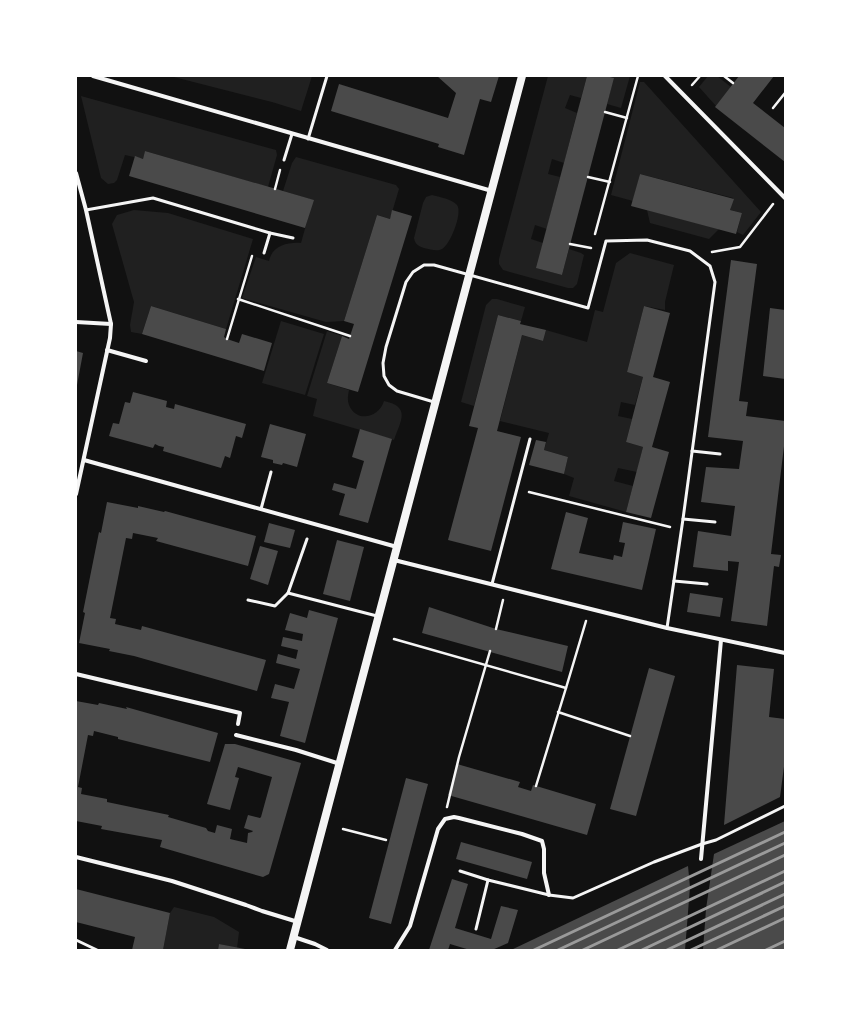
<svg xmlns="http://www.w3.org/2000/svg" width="861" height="1026" font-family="Inter,sans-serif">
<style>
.green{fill:#202020}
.building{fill:#4a4a4a}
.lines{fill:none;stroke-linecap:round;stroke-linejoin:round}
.path{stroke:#f5f5f5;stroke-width:2.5}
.service{stroke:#f5f5f5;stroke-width:3}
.minor{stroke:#f5f5f5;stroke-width:4}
.secondary{stroke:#f5f5f5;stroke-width:8}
.rail{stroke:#9a9a9a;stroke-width:3}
</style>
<rect width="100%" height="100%" fill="#111"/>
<g class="green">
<polygon points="170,76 312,76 301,111 272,102"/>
<polygon points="548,76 587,76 581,98 570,95 565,108 577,113 564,163 552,159 548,174 560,177 547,229 535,225 531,239 543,243 537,268 562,275 569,249 581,253 584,255 577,284 573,288 568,288 503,270 499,264 499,259"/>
<polygon points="606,76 630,76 621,108 607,104 614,78"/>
<polygon points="708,76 717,76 731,87 716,106 699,87"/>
<polygon points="640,82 644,82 761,212 743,235 737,232 742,213 730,210 733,198 640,174 633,201 611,195"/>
<polygon points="81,96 276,150 277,155 268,187 145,151 143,159 125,155 117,180 114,183 108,184 101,178"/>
<path d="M 296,157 L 396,185 L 399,189 L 390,219 L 377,215 L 344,321 L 326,322 L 242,298 L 256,257 L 269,261 C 272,246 287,242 301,243 L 313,200 L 283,191 L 292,163 Z"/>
<path d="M 432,195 C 439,197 452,199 457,205 C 463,213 450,245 442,249 C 437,252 430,249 424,248 C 418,246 415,244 414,238 L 423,203 L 426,197 Z"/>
<polygon points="134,210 168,213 253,239 226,329 151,306 142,334 131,332 130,325 134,302 112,224 117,215"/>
<polygon points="647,210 719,229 709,239 650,223"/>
<polygon points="630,253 674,265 665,302 665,310 644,306 627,372 643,377 635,405 621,402 618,416 632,419 626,442 643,447 637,472 618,468 614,481 633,486 626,512 569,496 574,478 564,474 568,457 544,450 549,433 500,421 522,335 543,341 546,330 587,342 595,310 603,312 616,263"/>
<polygon points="492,299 497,299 525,307 521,321 498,315 474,406 461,402 486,305"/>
<polygon points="281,321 324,334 305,395 262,383"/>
<path d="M 327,331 L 342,336 L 327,383 L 349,390 C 348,395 347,400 349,405 C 356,423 379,418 384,401 C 411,407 401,420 394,440 L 313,416 L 317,399 L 307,396 Z"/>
<polygon points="174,907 214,917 239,932 237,948 219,944 218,950 163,950 170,913"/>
</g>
<g class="building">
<polygon points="437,76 499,76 491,102 480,99 464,155 438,147 439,144 331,111 339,84 448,118 456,93"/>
<polygon points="587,76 606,76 614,78 562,275 536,268"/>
<polygon points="739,76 774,76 753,103 785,128 785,162 715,107"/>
<polygon points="145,151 314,200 305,228 129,176 135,156 143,159"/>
<polygon points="640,174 734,199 730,210 742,213 736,234 631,206"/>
<polygon points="392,210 412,216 358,392 327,383 342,336 349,339 354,324 344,321 377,215 390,219"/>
<polygon points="731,260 757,264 739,401 748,402 746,416 785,421 785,438 771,554 781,555 779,567 774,566 767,626 731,621 739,562 728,561 728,571 693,567 698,531 731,536 735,506 701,502 706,467 739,469 743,441 708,437"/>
<polygon points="151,306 226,329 224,337 227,339 239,343 242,334 272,343 264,371 142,334"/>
<polygon points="644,306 670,313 653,377 670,382 652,447 669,452 651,518 626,512 643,447 626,442 643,377 627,372"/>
<polygon points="770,308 785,310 785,379 763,376"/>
<polygon points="498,315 521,321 520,324 546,330 543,341 522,335 497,431 521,437 491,551 448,540 478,428 469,426"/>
<polygon points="76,351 83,353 77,385 76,385"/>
<polygon points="133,392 167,401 166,407 174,409 175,404 246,424 242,438 236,436 230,458 225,456 221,468 163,451 164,447 159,446 155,444 153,448 109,436 113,423 119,424 125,402 130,403"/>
<polygon points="270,424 306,434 297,467 283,463 282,465 273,463 273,460 261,457"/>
<polygon points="360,429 392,439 368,523 339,515 345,494 332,490 334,483 356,489 364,461 352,457"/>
<polygon points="536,440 546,442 544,450 568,457 564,474 529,465"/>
<polygon points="107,502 138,508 138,506 164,512 165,511 256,536 248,566 156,541 158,538 133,533 132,539 126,538 110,618 116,619 115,624 141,630 142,626 266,660 257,691 134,656 109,651 110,649 79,643 85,613 83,612 99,532 101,533"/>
<polygon points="566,512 588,518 579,553 613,560 614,555 622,557 625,543 619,542 623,522 656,529 642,590 551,569"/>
<polygon points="269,523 295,530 290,548 264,542"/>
<polygon points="337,540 364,547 350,601 323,594"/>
<polygon points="260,546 278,551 268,585 250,579"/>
<polygon points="690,593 723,598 720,617 687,612"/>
<polygon points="429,607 496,629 568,646 562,672 422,633"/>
<polygon points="309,610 338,618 305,743 280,736 289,702 271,698 275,684 294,689 300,669 276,663 278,654 296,659 298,650 281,646 283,637 302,641 303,634 285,630 290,613 307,618"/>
<polygon points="737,665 774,669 769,717 785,719 785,759 780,797 724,825"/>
<polygon points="649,668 675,676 636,816 610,809"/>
<polygon points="76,701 98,705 99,703 127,709 126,707 218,733 210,762 118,739 118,737 94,731 93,736 88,735 78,787 82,788 81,794 107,799 107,802 169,815 168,817 206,828 208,831 215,833 217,825 232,829 230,839 247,843 248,833 252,832 253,831 244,828 248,815 260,818 261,817 272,777 238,767 235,777 239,778 230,810 207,804 225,744 235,744 301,763 269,874 263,877 160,847 162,840 101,829 102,826 76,821"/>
<polygon points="457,764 520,782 518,787 531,791 533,785 596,804 587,835 448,795"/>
<polygon points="406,778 428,784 391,924 369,918"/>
<polygon points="785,821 785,950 703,950 706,909 714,854"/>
<polygon points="461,842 532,862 527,879 456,859"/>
<polygon points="688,866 690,887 685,950 511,950"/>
<polygon points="452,879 468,884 455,928 491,939 501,906 518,910 508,943 492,950 470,950 450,944 448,950 429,950"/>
<polygon points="76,889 170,913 163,950 132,950 135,937 76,922"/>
<polygon points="219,944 245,949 245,950 218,950"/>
</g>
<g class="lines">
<g class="path">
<polyline points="724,76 733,83"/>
<polyline points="692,85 700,76"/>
<polyline points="773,108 785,93"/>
<polyline points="605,112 627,118"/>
<polyline points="588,177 610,182"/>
<polyline points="275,189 280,170"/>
<polyline points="595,234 638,76"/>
<polyline points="570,244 591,248"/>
<polyline points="712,252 740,247 773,204"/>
<polyline points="238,299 350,336"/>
<polyline points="227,339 252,256"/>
<polyline points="529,492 670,527"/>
<polyline points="496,629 503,600"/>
<polyline points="394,639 566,688 586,621"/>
<polyline points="558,712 630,736"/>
<polyline points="536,786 566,688"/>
<polyline points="447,807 459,757 490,651"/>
<polyline points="343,829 386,840"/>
</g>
<g class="service">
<polyline points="308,139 327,76"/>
<polyline points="284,160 292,134"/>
<polyline points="86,210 153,198 270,233 293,238"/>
<polyline points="264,253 270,233"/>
<polyline points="434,402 397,391 389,385 384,376 383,363 386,347 406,282 413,272 424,265 434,265 588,308 606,241 647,240 690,251 710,266 715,282 683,519 667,628"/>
<polyline points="692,451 720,454"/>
<polyline points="261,509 271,472"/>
<polyline points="683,519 715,522"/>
<polyline points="674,581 707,584"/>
<polyline points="492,584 530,439"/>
<polyline points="288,593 377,616"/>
<polyline points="248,600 275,606 288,593 307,539"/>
<polyline points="460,871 488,880"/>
<polyline points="476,929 488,880 549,895 573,898 654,862 702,844 716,840 785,806"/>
<polyline points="76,940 97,950"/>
</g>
<g class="minor">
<polyline points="93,76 492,191"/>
<polyline points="665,76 785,198"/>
<polyline points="76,173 86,210 111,324 110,338 76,494"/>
<polyline points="76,322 111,324"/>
<polyline points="107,350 146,361"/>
<polyline points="84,460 397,547"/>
<polyline points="394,560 667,628 785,653"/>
<polyline points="76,674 240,713 238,724"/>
<polyline points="236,735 296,750 340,764"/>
<polyline points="76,857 172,881 246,905 262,911 298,922"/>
<polyline points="701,859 721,640"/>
<polyline points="294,937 315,944 327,950"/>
<polyline points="395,950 410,926 438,829 445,819 454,817 459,818 522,834 542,841 544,849 544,873 549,895"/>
</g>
<polyline class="secondary" points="290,950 522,76"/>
<g class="rail">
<polyline points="534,950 785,832"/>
<polyline points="558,950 785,843"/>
<polyline points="583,950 785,855"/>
<polyline points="618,950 785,871"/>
<polyline points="642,950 785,882"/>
<polyline points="667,950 785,894"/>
<polyline points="691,950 785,906"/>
<polyline points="717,950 785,918"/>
<polyline points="766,950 785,941"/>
</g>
</g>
<rect width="861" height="1026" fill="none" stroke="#ffffff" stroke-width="154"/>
</svg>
